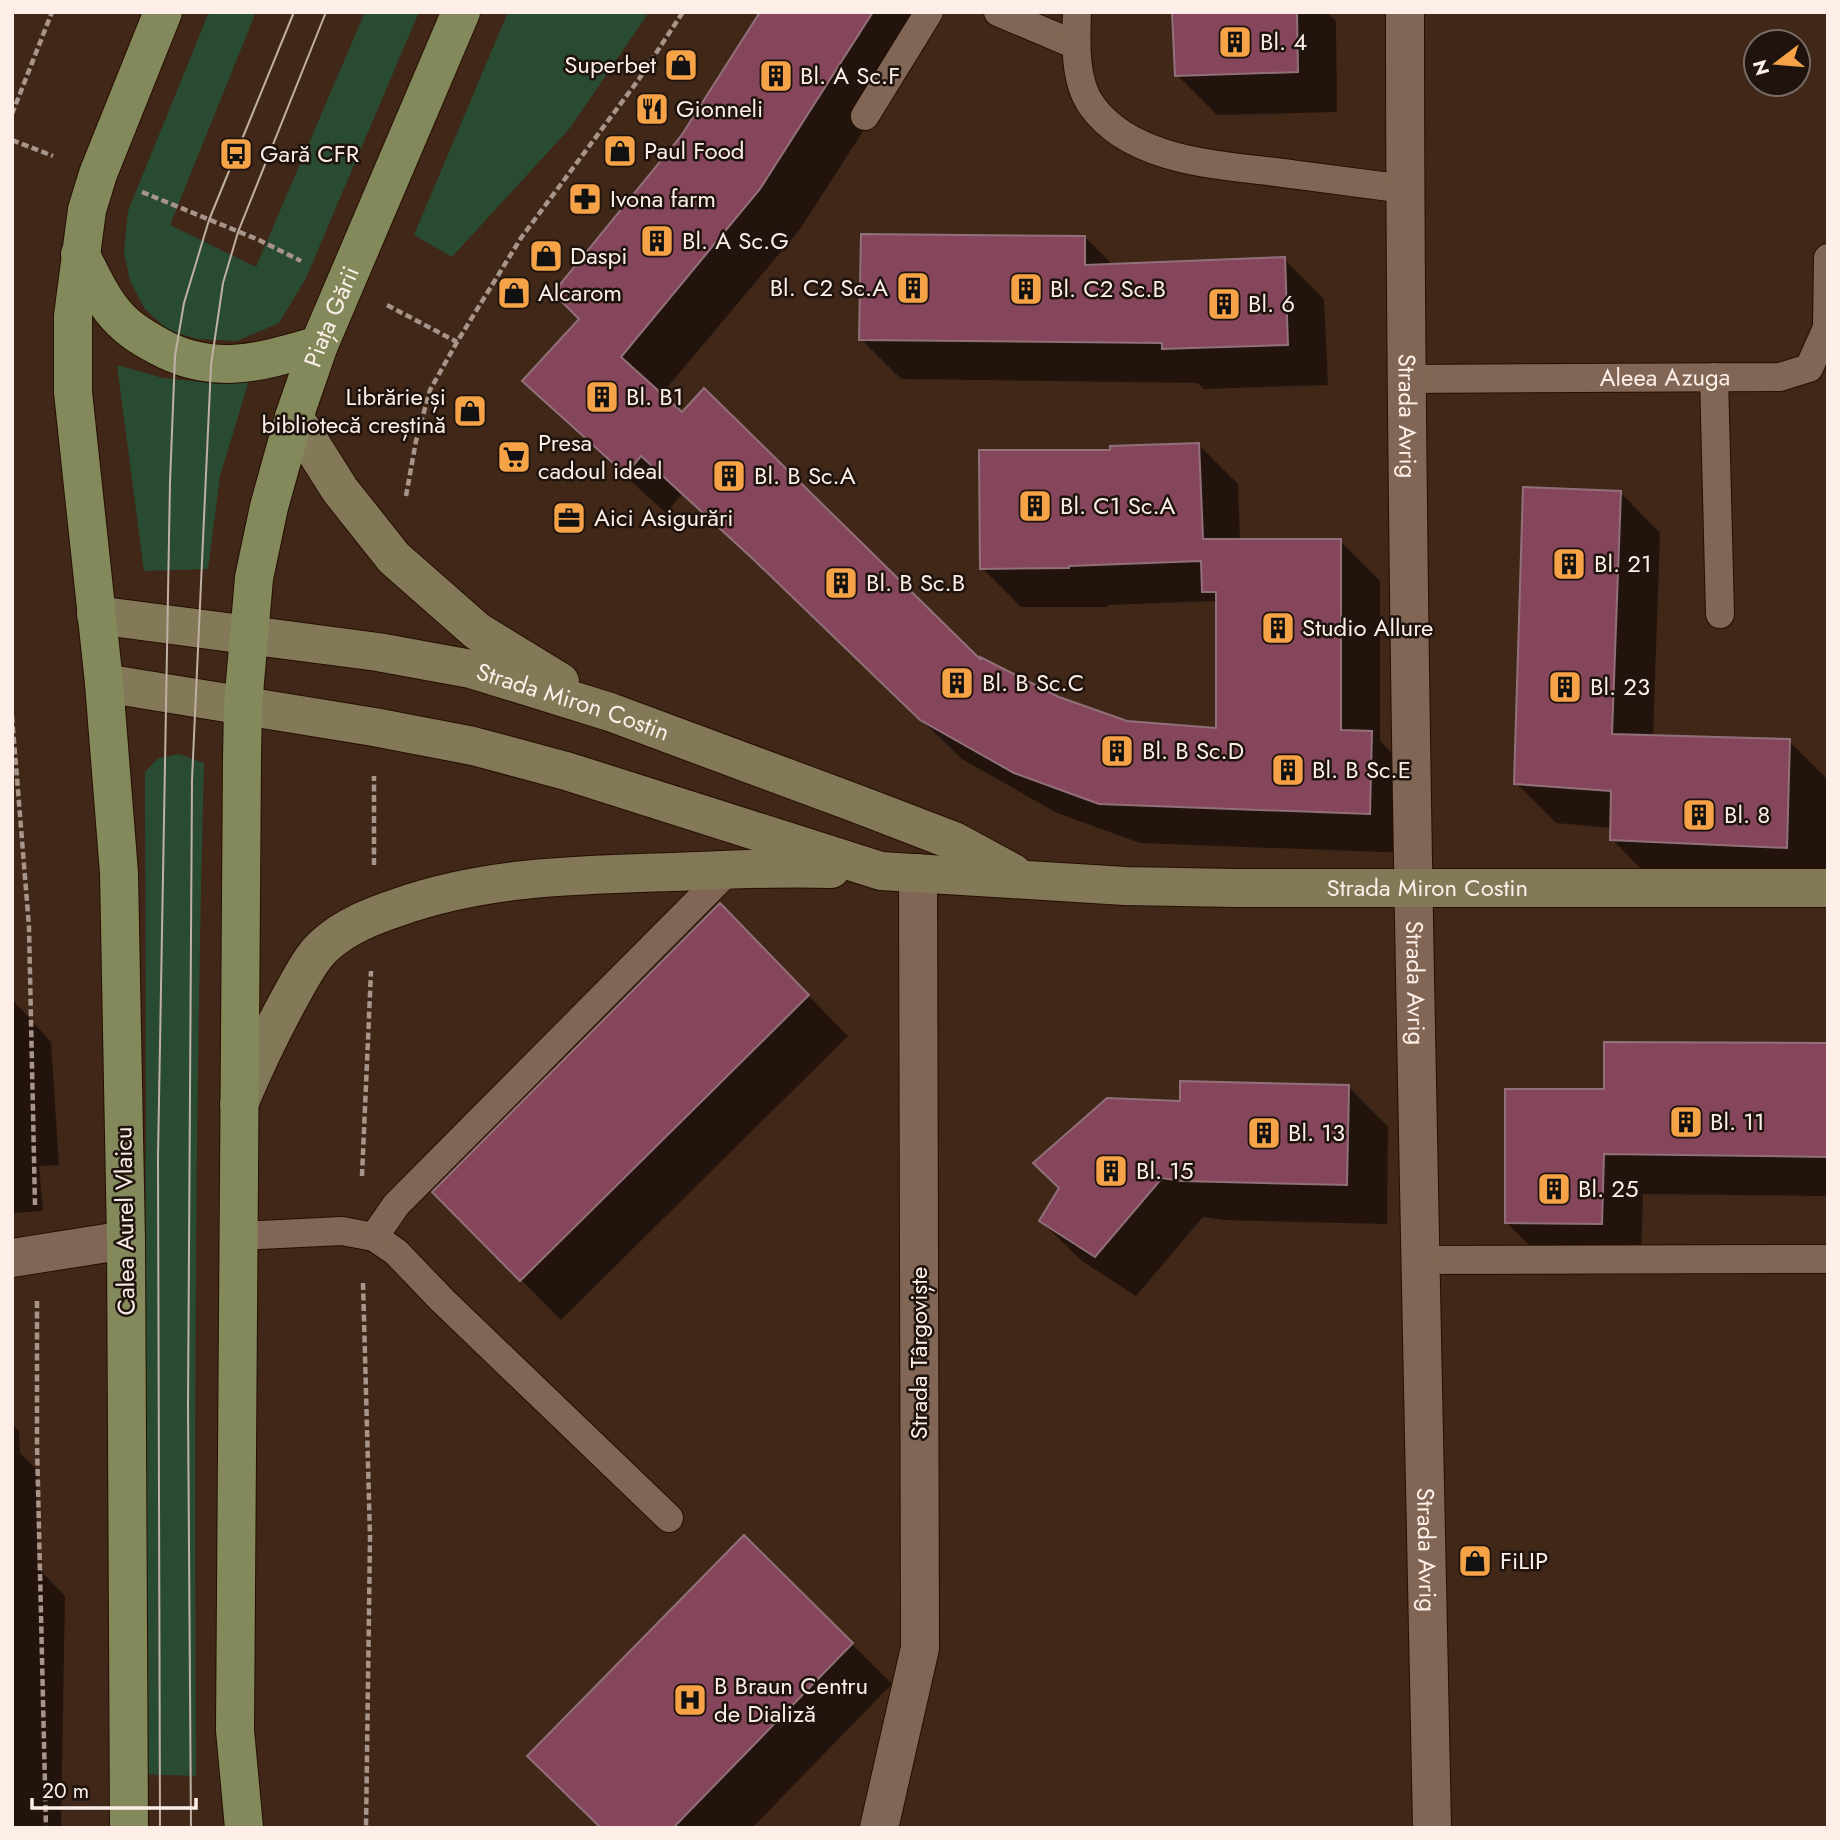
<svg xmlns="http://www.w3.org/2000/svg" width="1840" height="1840" font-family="Jost,sans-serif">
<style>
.green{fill:#294b31}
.shadow{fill:#0007}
.building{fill:#85465c;stroke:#92707a;stroke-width:2}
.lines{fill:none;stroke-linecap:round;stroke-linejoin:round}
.lane-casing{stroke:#260f02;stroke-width:30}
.street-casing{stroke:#260f02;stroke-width:40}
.secondary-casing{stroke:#260f02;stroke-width:40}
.primary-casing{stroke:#260f02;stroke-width:40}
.path{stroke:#a7948a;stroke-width:4.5;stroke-dasharray:7 3.5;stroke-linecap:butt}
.lane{stroke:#826655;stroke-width:28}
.street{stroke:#826655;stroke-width:38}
.secondary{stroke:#837858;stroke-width:38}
.primary{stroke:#83895a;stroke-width:38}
.tram{stroke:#c0afa5;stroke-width:2}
.labels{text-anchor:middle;stroke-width:5;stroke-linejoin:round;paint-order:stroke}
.poi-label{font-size:24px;fill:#fdefe8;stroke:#1e130d;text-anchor:start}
.street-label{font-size:24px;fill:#fdefe8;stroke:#1e130d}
</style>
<rect width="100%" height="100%" fill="#402718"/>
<g class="green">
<polygon points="209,12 256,12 170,225 256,267 365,12 419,12 306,278 279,323 237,341 197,339 168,330 145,309 130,281 124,252 128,211"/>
<polygon points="508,12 649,12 570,128 452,257 414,235"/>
<polygon points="117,365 163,378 202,382 250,377 220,476 208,569 144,571"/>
<path d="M 179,754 L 204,763 C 195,1101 194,1438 196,1776 L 142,1774 L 146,1130 L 145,772 L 158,758 Z"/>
</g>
<g class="shadow">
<polygon points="763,12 940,12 800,229 661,395 982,663 1059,699 1126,722 1217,730 1218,605 1213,601 1108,605 1108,607 1021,607 982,568 1112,452 1198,444 1238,484 1240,541 1340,541 1380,581 1380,741 1411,772 1409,853 1140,843 1057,813 962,759 796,599 682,494 666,513 564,421 525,381 581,319 682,137"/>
<polygon points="1174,12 1327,12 1336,21 1337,112 1217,115 1177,75"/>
<polygon points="1085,237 1113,265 1284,259 1324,299 1328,385 1204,389 1198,383 901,379 861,339"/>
<polygon points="1620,492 1660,533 1653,737 1789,741 1828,780 1826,887 1652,880 1612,839 1612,828 1556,823 1516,783"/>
<polygon points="760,946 848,1036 561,1320 434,1192"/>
<polygon points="12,999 51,1042 59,1165 39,1166 43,1211 12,1213"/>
<polygon points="1828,1046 1828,1196 1643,1194 1641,1264 1547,1263 1507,1223 1606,1091"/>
<polygon points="1348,1086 1388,1127 1387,1224 1223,1220 1203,1217 1136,1296 1082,1261 1041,1221 1182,1102"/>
<polygon points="12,1424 19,1431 20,1453 37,1470 37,1567 65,1596 61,1825 64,1828 12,1828"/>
<polygon points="852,1644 892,1684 752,1828 602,1828"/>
</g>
<g class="building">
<polygon points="760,12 873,12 760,189 621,357 682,412 704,388 980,659 980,657 1059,697 1127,721 1216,728 1216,592 1202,592 1201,561 1069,566 1069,568 980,569 979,450 1110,450 1110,446 1199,443 1203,539 1341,539 1341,730 1372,731 1370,814 1099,804 1014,773 920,720 754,560 641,456 626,475 522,381 579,319 553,293 681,136"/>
<polygon points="1172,12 1297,12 1298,72 1175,76"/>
<polygon points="861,234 1085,236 1085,265 1285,257 1288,345 1162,349 1162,343 859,340"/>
<polygon points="1523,487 1621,491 1612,734 1790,739 1787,848 1610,840 1611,791 1514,784"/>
<polygon points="720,903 809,995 520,1281 432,1192"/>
<polygon points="1604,1042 1828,1043 1828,1157 1604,1154 1602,1224 1505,1223 1505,1089 1604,1089"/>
<polygon points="1180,1081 1349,1085 1347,1185 1182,1181 1162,1178 1095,1257 1039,1221 1059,1188 1033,1163 1107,1098 1180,1101"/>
<polygon points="744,1535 853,1643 673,1828 601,1828 527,1756"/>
</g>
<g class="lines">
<defs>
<g id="lane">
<polyline points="998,12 1076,45"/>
<path d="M 1077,12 C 1076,41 1074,82 1092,106 C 1132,162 1221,165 1283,173 C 1324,178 1365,184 1405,189"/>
<polyline points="865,116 929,12"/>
<polyline points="1714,377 1720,614"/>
<path id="s1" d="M 1406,379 L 1780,377 L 1809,368 L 1827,328 L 1828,258"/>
<polyline points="240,1236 342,1231 374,1237 396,1252 442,1300 669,1518"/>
<polyline points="374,1237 396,1205 729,870"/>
<polyline points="1421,1260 1828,1259"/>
</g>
<g id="street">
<path id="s2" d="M 1405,12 C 1405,618 1420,1223 1432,1828"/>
<polyline points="12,1258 126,1240"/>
<polyline points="879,1828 920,1648 918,873"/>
</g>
<g id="secondary">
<polyline points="294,417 340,490 394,558 477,631 560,682"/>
<path id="s3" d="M 96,615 L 378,652 L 471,669 L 610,712 L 855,803 L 954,841 L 1013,873"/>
<path id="s4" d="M 104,683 L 374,727 L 473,746 L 566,771 L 881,871 L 1125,886 L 1235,888 L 1828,888"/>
<path d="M 239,1104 C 255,1066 272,1030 292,994 C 301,978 310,959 324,946 C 346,926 372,916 399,907 C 487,876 579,875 672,872 C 725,870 778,867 831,869"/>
</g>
<g id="primary">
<path d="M 80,254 C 90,272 99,294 112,310 C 125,327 140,336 158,346 C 214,377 261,362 319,345"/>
<polyline points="129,1828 126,1240 119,873 104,683 73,392 73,316 87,210 98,174 163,12"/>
<path id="s5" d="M 244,1828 L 235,1730 L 242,758 L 243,705 L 254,578 L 269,507 L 294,417 L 319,345 L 461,12"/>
</g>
</defs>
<use href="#lane" class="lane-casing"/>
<use href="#street" class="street-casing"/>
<use href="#secondary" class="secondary-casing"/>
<use href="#primary" class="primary-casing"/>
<g class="path">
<polyline points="12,114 52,12"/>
<polyline points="12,140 53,156"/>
<polyline points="142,192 259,240 301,261"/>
<polyline points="387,305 457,342"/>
<polyline points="406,496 416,441 430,390 457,342 521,238 639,79 683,12"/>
<polyline points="12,716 29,927 35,1205"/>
<polyline points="374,865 374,776"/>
<polyline points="362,1176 371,971"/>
<polyline points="363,1283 370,1537 366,1828"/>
<polyline points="37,1301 37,1444 46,1828"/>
</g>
<use href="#lane" class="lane"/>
<use href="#street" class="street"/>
<use href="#secondary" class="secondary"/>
<use href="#primary" class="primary"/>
<g class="tram">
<polyline points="160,1828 158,1157 170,482 175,356 184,303 209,220 294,12"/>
<polyline points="191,1828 188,1406 192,780 211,365 223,283 238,232 326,12"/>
</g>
</g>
<defs>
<symbol id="building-square" viewBox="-11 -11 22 22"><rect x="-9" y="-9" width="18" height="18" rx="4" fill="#f6a247" stroke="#1e130d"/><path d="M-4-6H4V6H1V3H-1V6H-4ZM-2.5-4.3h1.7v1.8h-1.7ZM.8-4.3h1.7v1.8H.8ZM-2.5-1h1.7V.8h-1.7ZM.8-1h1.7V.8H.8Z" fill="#111"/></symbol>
<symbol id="shop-square" viewBox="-11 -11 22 22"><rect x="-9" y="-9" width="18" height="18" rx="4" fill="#f6a247" stroke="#1e130d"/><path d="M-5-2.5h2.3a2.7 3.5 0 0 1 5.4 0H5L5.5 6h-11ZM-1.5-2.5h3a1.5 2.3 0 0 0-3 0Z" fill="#111"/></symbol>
<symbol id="restaurant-square" viewBox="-11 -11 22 22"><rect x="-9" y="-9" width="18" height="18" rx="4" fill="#f6a247" stroke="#1e130d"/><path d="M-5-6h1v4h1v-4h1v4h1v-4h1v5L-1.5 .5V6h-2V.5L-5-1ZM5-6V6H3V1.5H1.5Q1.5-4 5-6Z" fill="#111"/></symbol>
<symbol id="bus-square" viewBox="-11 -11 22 22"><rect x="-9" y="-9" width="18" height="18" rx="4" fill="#f6a247" stroke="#1e130d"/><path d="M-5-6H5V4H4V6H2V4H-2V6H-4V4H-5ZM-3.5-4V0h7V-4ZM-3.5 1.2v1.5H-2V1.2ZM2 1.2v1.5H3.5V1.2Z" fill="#111"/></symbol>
<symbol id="pharmacy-square" viewBox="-11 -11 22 22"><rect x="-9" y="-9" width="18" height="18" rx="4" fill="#f6a247" stroke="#1e130d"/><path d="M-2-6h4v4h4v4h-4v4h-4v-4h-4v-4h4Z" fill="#111"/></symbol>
<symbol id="supermarket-square" viewBox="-11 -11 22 22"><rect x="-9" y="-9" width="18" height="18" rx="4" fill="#f6a247" stroke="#1e130d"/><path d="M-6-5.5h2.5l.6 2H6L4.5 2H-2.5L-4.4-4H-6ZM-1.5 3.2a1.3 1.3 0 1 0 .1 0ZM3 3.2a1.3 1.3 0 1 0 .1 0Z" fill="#111"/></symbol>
<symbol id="office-square" viewBox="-11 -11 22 22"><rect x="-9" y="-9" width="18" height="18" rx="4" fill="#f6a247" stroke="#1e130d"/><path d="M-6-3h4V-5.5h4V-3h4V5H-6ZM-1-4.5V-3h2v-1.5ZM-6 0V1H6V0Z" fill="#111"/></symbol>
<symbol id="hospital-square" viewBox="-11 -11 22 22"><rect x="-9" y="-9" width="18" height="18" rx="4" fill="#f6a247" stroke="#1e130d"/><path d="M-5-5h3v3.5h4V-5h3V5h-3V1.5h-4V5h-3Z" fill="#111"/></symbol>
</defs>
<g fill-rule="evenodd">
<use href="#building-square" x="1216" y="23" width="38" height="38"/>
<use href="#shop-square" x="662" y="46" width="38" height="38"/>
<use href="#building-square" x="757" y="57" width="38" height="38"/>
<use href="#restaurant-square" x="633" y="90" width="38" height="38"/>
<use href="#shop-square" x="601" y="132" width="38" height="38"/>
<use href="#bus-square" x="217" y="135" width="38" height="38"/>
<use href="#pharmacy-square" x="566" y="180" width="38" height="38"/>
<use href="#building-square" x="638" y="222" width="38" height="38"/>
<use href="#shop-square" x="527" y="237" width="38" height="38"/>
<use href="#building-square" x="894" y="269" width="38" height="38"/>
<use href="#building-square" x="1007" y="270" width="38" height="38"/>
<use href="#shop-square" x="495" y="274" width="38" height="38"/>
<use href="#building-square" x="1205" y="285" width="38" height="38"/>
<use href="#building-square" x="583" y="378" width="38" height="38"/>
<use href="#shop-square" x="451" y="392" width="38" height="38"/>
<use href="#supermarket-square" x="495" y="438" width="38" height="38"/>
<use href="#building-square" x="710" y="457" width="38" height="38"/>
<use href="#building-square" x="1016" y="487" width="38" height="38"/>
<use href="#office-square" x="550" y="499" width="38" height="38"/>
<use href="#building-square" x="1550" y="545" width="38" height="38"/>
<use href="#building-square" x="822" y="564" width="38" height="38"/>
<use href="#building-square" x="1259" y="609" width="38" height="38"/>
<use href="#building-square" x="938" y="664" width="38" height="38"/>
<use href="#building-square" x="1546" y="668" width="38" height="38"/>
<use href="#building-square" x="1098" y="732" width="38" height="38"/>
<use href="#building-square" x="1269" y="751" width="38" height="38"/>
<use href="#building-square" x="1680" y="796" width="38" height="38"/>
<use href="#building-square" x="1667" y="1103" width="38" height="38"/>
<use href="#building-square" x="1245" y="1114" width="38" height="38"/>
<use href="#building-square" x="1092" y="1152" width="38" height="38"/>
<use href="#building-square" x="1535" y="1170" width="38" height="38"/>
<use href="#shop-square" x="1456" y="1542" width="38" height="38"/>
<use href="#hospital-square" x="671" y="1681" width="38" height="38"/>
</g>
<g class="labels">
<g class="poi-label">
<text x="1260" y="50">Bl. 4</text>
<text x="656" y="73" text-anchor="end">Superbet</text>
<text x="800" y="84">Bl. A Sc.F</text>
<text x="676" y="117">Gionneli</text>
<text x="644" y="159">Paul Food</text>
<text x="260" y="162">Gară CFR</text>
<text x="610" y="207">Ivona farm</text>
<text x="682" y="249">Bl. A Sc.G</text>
<text x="570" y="264">Daspi</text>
<text x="888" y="296" text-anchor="end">Bl. C2 Sc.A</text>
<text x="1050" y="297">Bl. C2 Sc.B</text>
<text x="538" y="301">Alcarom</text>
<text x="1248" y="312">Bl. 6</text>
<text x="446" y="405" text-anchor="end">Librărie și<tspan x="446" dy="28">bibliotecă creștină</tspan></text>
<text x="626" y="405">Bl. B1</text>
<text x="538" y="451">Presa<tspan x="538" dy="28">cadoul ideal</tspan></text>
<text x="754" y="484">Bl. B Sc.A</text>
<text x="1060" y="514">Bl. C1 Sc.A</text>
<text x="594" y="526">Aici Asigurări</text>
<text x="1594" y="572">Bl. 21</text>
<text x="866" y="591">Bl. B Sc.B</text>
<text x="1302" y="636">Studio Allure</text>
<text x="982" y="691">Bl. B Sc.C</text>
<text x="1590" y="695">Bl. 23</text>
<text x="1142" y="759">Bl. B Sc.D</text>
<text x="1312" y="778">Bl. B Sc.E</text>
<text x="1724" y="823">Bl. 8</text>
<text x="1710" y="1130">Bl. 11</text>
<text x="1288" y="1141">Bl. 13</text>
<text x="1136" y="1179">Bl. 15</text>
<text x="1578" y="1197">Bl. 25</text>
<text x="1500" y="1569">FiLIP</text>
<text x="714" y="1694">B Braun Centru<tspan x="714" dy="28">de Dializă</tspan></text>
</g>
<g class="street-label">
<text dy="8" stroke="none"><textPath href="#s5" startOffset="1524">Piața Gării</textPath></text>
<text dy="8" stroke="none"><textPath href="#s1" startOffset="259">Aleea Azuga</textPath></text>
<text dy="8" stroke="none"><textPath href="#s2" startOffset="404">Strada Avrig</textPath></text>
<text dy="8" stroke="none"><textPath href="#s3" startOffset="486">Strada Miron Costin</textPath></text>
<text dy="8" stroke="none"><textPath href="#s4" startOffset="1348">Strada Miron Costin</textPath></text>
<text dy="8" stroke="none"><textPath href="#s2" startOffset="971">Strada Avrig</textPath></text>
<text transform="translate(125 1221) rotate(-91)" y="8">Calea Aurel Vlaicu</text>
<text transform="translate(919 1353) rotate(-90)" y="8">Strada Târgoviște</text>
<text dy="8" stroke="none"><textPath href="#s2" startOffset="1538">Strada Avrig</textPath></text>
</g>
</g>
<rect width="1840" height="1840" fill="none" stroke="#fdefe8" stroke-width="28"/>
<g transform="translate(1777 63) rotate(254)"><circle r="33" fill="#1e130d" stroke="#776b65" stroke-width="2"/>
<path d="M0-5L12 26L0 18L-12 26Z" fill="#f6a247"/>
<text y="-10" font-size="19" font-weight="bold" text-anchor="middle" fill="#fdefe8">N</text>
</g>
<path d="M32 1798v10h164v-10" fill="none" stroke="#fdefe8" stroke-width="3.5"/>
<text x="42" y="1798" font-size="21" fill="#fdefe8" stroke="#1e130d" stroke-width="5" paint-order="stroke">20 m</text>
</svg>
